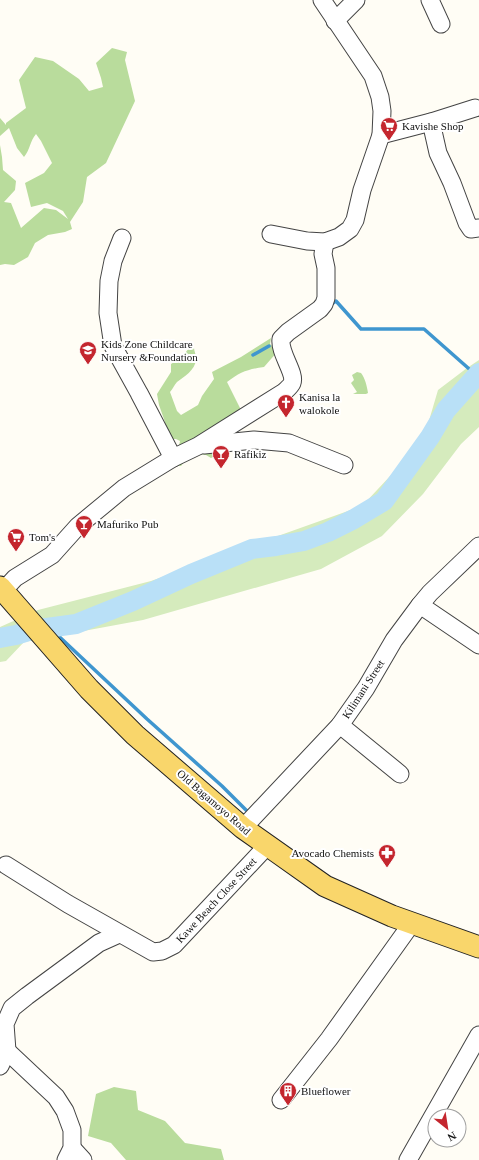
<svg xmlns="http://www.w3.org/2000/svg" width="479" height="1160" font-family="Georgia,serif">
<style>
.green{fill:#d5ebbd}
.forest{fill:#b9dc9c}
.lines{fill:none;stroke-linecap:round;stroke-linejoin:round}
.stream{stroke:#3f96cf;stroke-width:3.5}
.river{stroke:#b9e0f7;stroke-width:20}
.minor-casing{stroke:#444;stroke-width:19}
.major-casing{stroke:#222;stroke-width:23}
.minor{stroke:#fff;stroke-width:17}
.major{stroke:#f9d66b;stroke-width:21}
.labels{text-anchor:middle;stroke-width:4;stroke-linejoin:round;paint-order:stroke}
.poi-label{font-size:11px;fill:#111;stroke:#fff;text-anchor:start}
.street-label{font-size:11px;fill:#111;stroke:#fff}
</style>
<rect width="100%" height="100%" fill="#fffdf5"/>
<polygon class="green" points="479,360 479,427 461,444 423,494 382,536 321,569 143,620 24,642 6,661 0,662 0,627 38,610 151,581 362,506 423,441 438,390 467,368"/>
<g class="forest">
<path d="M 112,48 L 127,52 L 125,60 L 135,101 L 106,163 L 87,177 L 83,202 L 70,222 L 72,229 L 65,232 L 48,235 L 35,243 L 28,257 L 14,265 L 5,264 L 0,265 L 0,145 L 2,157 L 3,170 L 16,181 L 15,190 L 4,202 L 11,203 L 21,228 L 44,208 L 56,210 L 68,219 L 63,211 L 47,203 L 31,207 L 25,183 L 44,173 L 52,163 L 41,141 L 36,134 C 30,141 30,150 24,157 L 17,148 L 9,128 L 0,136 L 0,118 L 6,125 L 6,123 L 26,108 L 19,80 L 35,57 L 53,61 L 79,79 L 89,91 L 103,87 L 101,78 L 96,63 Z"/>
<path d="M 271,338 L 270,344 L 278,351 L 264,367 C 248,369 240,372 227,382 L 241,410 L 223,423 L 215,425 L 209,430 L 218,449 L 217,455 L 211,458 L 206,455 L 193,453 L 188,457 L 181,466 L 175,466 L 180,441 L 176,439 L 167,439 L 162,433 L 165,422 L 159,405 L 157,394 L 171,372 L 171,364 L 182,357 L 189,348 L 194,348 C 194,351 197,357 196,360 C 195,370 184,377 177,382 C 174,385 173,389 170,392 L 177,411 L 181,415 L 198,405 L 202,396 L 214,379 L 212,372 L 241,357 Z"/>
<path d="M 357,372 L 361,373 C 365,378 367,386 368,393 L 366,394 L 353,394 L 357,392 L 351,383 L 354,380 L 352,375 Z"/>
<polygon points="114,1087 136,1091 138,1110 165,1121 185,1143 221,1149 224,1160 126,1160 111,1143 88,1136 96,1094"/>
</g>
<g class="lines">
<g class="stream">
<polyline points="330,305 336,301 361,329 424,329 476,375"/>
<polyline points="253,355 269,346"/>
<polyline points="50,628 147,719 222,786 248,812"/>
</g>
<polyline class="river" points="0,638 16,635 32,630 76,624 133,601 191,574 252,549 276,546 304,541 328,532 354,519 384,501 430,437 446,410 479,373"/>
<defs>
<g id="minor">
<polyline points="430,0 441,24"/>
<polyline points="335,21 356,0"/>
<polyline points="431,122 438,153 452,183 467,223 471,229 479,228"/>
<polyline points="381,135 431,122 475,108"/>
<polyline points="271,234 307,241 325,242 339,237 350,229 355,220 362,190 381,135 382,111 380,97 373,76 322,0"/>
<polyline points="122,238 113,261 109,281 108,313 113,346 139,393 173,458"/>
<polyline points="204,445 254,440 289,443 344,465"/>
<path d="M 3,591 L 15,578 L 52,555 L 78,526 L 124,488 L 173,458 L 198,446 L 284,392 C 286,390 291,386 292,383 C 296,373 279,353 281,339 L 288,332 L 320,309 L 324,304 L 326,298 L 326,268 L 323,254 L 325,242"/>
<polyline points="420,605 479,645"/>
<polyline points="340,725 400,774"/>
<polyline points="243,828 340,725 366,688 394,640 420,605 430,593 479,546"/>
<polyline points="6,865 68,904 153,952 162,951 174,945 267,846"/>
<polyline points="7,1051 56,1097 65,1111 72,1130 72,1148 66,1160"/>
<polyline points="0,1066 7,1051 5,1024 12,1008 27,996 99,943 119,934"/>
<polyline points="281,1100 329,1039 412,923"/>
<polyline points="72,1148 83,1160"/>
<polyline points="408,1160 479,1035"/>
</g>
<polyline id="major" points="0,587 89,689 135,735 243,828 325,886 392,916 479,947"/>
</defs>
<use href="#minor" class="minor-casing"/>
<use href="#major" class="major-casing"/>
<use href="#minor" class="minor"/>
<use href="#major" class="major"/>
</g>
<defs>
<symbol id="supermarket-pin" viewBox="-11 -11 22 30"><path d="M0 17L-7.5 6A9.5 9.5 0 1 1 7.5 6Z" fill="#c4262e" stroke="#fff"/><path d="M-6-5.5h2.5l.6 2H6L4.5 2H-2.5L-4.4-4H-6ZM-1.5 3.2a1.3 1.3 0 1 0 .1 0ZM3 3.2a1.3 1.3 0 1 0 .1 0Z" fill="#fff"/></symbol>
<symbol id="school-pin" viewBox="-11 -11 22 30"><path d="M0 17L-7.5 6A9.5 9.5 0 1 1 7.5 6Z" fill="#c4262e" stroke="#fff"/><path d="M0-5L7-2L0 1L-7-2ZM-4 1L0 2.5L4 1V4Q0 6-4 4Z" fill="#fff"/></symbol>
<symbol id="church-pin" viewBox="-11 -11 22 30"><path d="M0 17L-7.5 6A9.5 9.5 0 1 1 7.5 6Z" fill="#c4262e" stroke="#fff"/><path d="M-1.2-6h2.4v3.5h3.3v2.4h-3.3V6h-2.4V-.1h-3.3v-2.4h3.3Z" fill="#fff"/></symbol>
<symbol id="bar-pin" viewBox="-11 -11 22 30"><path d="M0 17L-7.5 6A9.5 9.5 0 1 1 7.5 6Z" fill="#c4262e" stroke="#fff"/><path d="M-6-5H6L.8 .8V4.5H3.5V6h-7V4.5H-.8V.8Z" fill="#fff"/></symbol>
<symbol id="pharmacy-pin" viewBox="-11 -11 22 30"><path d="M0 17L-7.5 6A9.5 9.5 0 1 1 7.5 6Z" fill="#c4262e" stroke="#fff"/><path d="M-2-6h4v4h4v4h-4v4h-4v-4h-4v-4h4Z" fill="#fff"/></symbol>
<symbol id="building-pin" viewBox="-11 -11 22 30"><path d="M0 17L-7.5 6A9.5 9.5 0 1 1 7.5 6Z" fill="#c4262e" stroke="#fff"/><path d="M-4-6H4V6H1V3H-1V6H-4ZM-2.5-4.3h1.7v1.8h-1.7ZM.8-4.3h1.7v1.8H.8ZM-2.5-1h1.7V.8h-1.7ZM.8-1h1.7V.8H.8Z" fill="#fff"/></symbol>
</defs>
<g fill-rule="evenodd">
<use href="#supermarket-pin" x="379" y="116" width="20" height="27"/>
<use href="#school-pin" x="78" y="340" width="20" height="27"/>
<use href="#church-pin" x="276" y="393" width="20" height="27"/>
<use href="#bar-pin" x="211" y="444" width="20" height="27"/>
<use href="#bar-pin" x="74" y="514" width="20" height="27"/>
<use href="#supermarket-pin" x="6" y="527" width="20" height="27"/>
<use href="#pharmacy-pin" x="377" y="843" width="20" height="27"/>
<use href="#building-pin" x="278" y="1081" width="20" height="27"/>
</g>
<g class="labels">
<g class="poi-label">
<text x="402" y="130">Kavishe Shop</text>
<text x="101" y="348">Kids Zone Childcare<tspan x="101" dy="13">Nursery &amp;Foundation</tspan></text>
<text x="299" y="401">Kanisa la<tspan x="299" dy="13">walokole</tspan></text>
<text x="234" y="458">Rafikiz</text>
<text x="97" y="528">Mafuriko Pub</text>
<text x="29" y="541">Tom's</text>
<text x="374" y="857" text-anchor="end">Avocado Chemists</text>
<text x="301" y="1095">Blueflower</text>
</g>
<g class="street-label">
<text transform="translate(363 689) rotate(-57)" y="4">Kilimani Street</text>
<text transform="translate(214 802) rotate(41)" y="4">Old Bagamoyo Road</text>
<text transform="translate(216 900) rotate(-47)" y="4">Kawe Beach Close Street</text>
</g>
</g>
<g transform="translate(447 1128) rotate(150)"><circle r="19" fill="#ffffff" stroke="#a0a0a0"/>
<path d="M0-3L7 15L0 10L-7 15Z" fill="#c4262e"/>
<text y="-6" font-size="11" font-weight="bold" text-anchor="middle" fill="#111111">N</text>
</g>
</svg>
